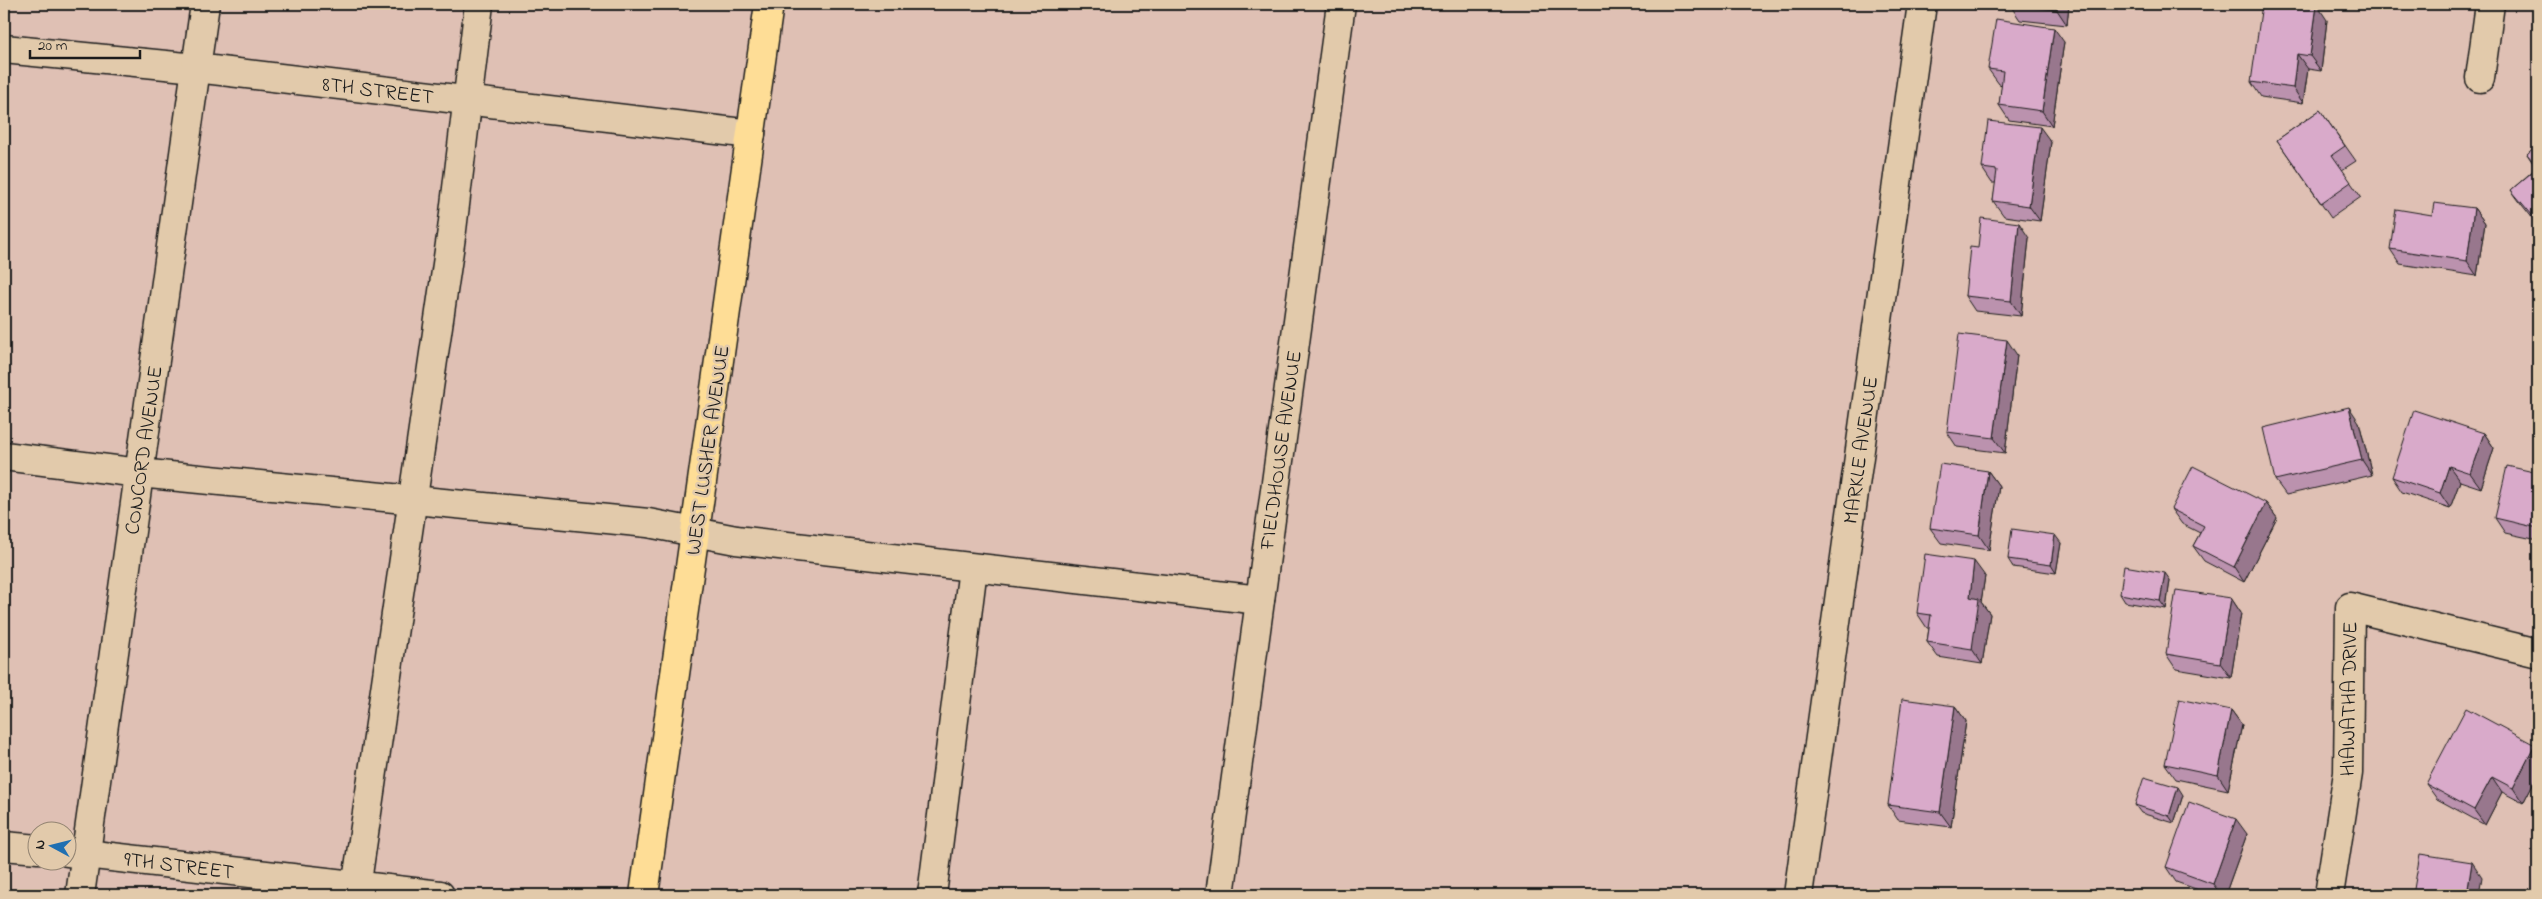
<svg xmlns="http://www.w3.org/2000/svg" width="2542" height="899" font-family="'Indie Flower',sans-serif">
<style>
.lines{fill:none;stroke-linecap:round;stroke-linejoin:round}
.minor-casing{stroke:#1c1c1c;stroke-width:31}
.major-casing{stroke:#1c1c1c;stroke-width:31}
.minor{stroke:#e2caab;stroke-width:28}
.major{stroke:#fedd96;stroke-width:28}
.wall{fill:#bb92ae;stroke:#1c1c1c}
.shaded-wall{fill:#98778d;stroke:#1c1c1c}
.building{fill:#d9aaca;stroke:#1c1c1c}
.labels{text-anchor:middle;stroke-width:5;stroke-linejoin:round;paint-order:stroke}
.street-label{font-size:21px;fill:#1c1c1c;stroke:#e2caab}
</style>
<rect width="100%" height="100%" fill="#dfc0b4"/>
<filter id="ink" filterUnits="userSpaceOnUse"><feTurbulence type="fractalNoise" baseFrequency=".02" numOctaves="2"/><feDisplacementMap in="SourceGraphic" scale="10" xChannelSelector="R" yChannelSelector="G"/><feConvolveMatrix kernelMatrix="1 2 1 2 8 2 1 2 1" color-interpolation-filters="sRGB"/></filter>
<g filter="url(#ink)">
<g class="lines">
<defs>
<g id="minor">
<polyline points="4,49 196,68 751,134"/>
<polyline points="2480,78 2490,4"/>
<polyline points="4,456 139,473 648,523 736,540 1260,600"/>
<polyline points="4,846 38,849"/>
<polyline points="68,852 440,895"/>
<polyline points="80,895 205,4"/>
<polyline points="355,895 452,230 479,4"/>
<polyline points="932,895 973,568"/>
<polyline points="1220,895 1341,4"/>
<polyline points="1798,895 1922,4"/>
<polyline points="2329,895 2348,773 2350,607 2538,653"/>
</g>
<polyline id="major" points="644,895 769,4"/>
</defs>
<use href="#minor" class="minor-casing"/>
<use href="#major" class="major-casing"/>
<use href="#minor" class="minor"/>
<use href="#major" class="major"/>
</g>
<g class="wall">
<polygon points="2069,4 2067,25 2020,20 2010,5"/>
<polygon points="2327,20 2321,71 2308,69 2303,103 2261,97 2251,82"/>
<polygon points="2064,42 2052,126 2009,120 1999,105 2002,85 1999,84 1988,69"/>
<polygon points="2320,110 2356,161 2342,170 2361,197 2331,218 2277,140"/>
<polygon points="2051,142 2040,221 2004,216 1993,201 1996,183 1992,183 1982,168"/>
<polygon points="2538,144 2538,225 2522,205 2511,190 2536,168 2527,154"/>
<polygon points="2474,208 2485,223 2477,276 2400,264 2390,249 2432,215"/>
<polygon points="2029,238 2021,316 1975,311 1965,296 1978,248"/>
<polygon points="2017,355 2005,453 1957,447 1947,432"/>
<polygon points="2359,422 2372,475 2286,495 2275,480"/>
<polygon points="2484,433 2494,448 2481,488 2460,481 2450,508 2402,492 2392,477"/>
<polygon points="1988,471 1999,486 1989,550 1941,543 1930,528"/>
<polygon points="2538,473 2538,540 2505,533 2495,518"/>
<polygon points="2266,503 2277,518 2244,582 2204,561 2193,546 2200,533 2182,524 2171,509"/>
<polygon points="2061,543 2056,573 2013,567 2008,559"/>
<polygon points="1985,576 1981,602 1990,614 1982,664 1938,657 1927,642 1929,628 1927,628 1917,613"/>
<polygon points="2170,580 2166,609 2125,602 2120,594"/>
<polygon points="2231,598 2241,613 2231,678 2176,669 2166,654"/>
<polygon points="1955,706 1966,721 1951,827 1898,820 1888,805"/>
<polygon points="2231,710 2242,725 2228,790 2176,779 2165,764"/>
<polygon points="2535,745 2538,749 2538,774 2523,803 2502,792 2485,825 2437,799 2426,784"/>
<polygon points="2183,795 2174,823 2141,813 2135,805"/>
<polygon points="2247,834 2225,895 2213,895 2176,882 2166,867"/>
</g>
<g class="shaded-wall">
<polygon points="2057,4 2069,4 2067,25 2057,10"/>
<polygon points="2317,5 2327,20 2321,71 2310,56"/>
<polygon points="2054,28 2064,42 2052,126 2042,111"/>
<polygon points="2297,54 2308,69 2303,103 2293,88"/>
<polygon points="2040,127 2051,142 2040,221 2029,206"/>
<polygon points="2474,208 2485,223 2477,276 2467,261"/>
<polygon points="2019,223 2029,238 2021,316 2011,301"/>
<polygon points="2007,340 2017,355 2005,453 1994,438"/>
<polygon points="2349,407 2359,422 2372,475 2362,460"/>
<polygon points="2484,433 2494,448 2481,488 2470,473"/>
<polygon points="2449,466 2460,481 2450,508 2440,493"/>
<polygon points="1988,471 1999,486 1989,550 1979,535"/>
<polygon points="2266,503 2277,518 2244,582 2234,567"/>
<polygon points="2055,535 2061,543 2056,573 2051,565"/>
<polygon points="1974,561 1985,576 1981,602 1990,614 1982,664 1972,649 1970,597"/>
<polygon points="2165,573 2170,580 2166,609 2160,601"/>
<polygon points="2231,598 2241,613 2231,678 2220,663"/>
<polygon points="1955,706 1966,721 1951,827 1940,812"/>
<polygon points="2231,710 2242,725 2228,790 2218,775"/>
<polygon points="2535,745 2538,749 2538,774 2523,803 2513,788"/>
<polygon points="2492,777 2502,792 2485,825 2474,810"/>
<polygon points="2178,787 2183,795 2174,823 2169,816"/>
<polygon points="2236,819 2247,834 2225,895 2221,895 2213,884"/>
<polygon points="2472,862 2482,877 2479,895 2467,895"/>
</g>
<g class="building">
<polygon points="2010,4 2057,4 2057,10 2010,5"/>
<polygon points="2262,4 2305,4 2317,5 2310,56 2297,54 2293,88 2251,82"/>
<polygon points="1996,19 2054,28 2042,111 1999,105 2003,71 1988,69"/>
<polygon points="2320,110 2345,146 2332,155 2351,182 2321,203 2277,140"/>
<polygon points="1988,121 2040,127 2029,206 1993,201 1997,170 1982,168"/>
<polygon points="2538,144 2538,222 2511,190 2538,167 2527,154"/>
<polygon points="2434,203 2474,208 2467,261 2390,249 2396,209 2432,215"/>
<polygon points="1981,218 2019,223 2011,301 1965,296 1970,247 1978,248"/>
<polygon points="1959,334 2007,340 1994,438 1947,432"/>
<polygon points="2349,407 2362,460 2275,480 2263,428"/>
<polygon points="2414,410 2484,433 2470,473 2449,466 2440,493 2392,477"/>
<polygon points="1940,464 1988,471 1979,535 1930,528"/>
<polygon points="2193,466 2266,503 2234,567 2193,546 2204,526 2171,509"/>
<polygon points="2507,466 2538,473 2538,528 2495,518"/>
<polygon points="2012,529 2055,535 2051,565 2008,559"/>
<polygon points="1925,554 1974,561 1970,597 1979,599 1972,649 1927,642 1931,615 1917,613"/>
<polygon points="2124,566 2165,573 2160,601 2120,594"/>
<polygon points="2176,590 2231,598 2220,663 2166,654"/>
<polygon points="1902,699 1955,706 1940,812 1888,805"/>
<polygon points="2179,699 2231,710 2218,775 2165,764"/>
<polygon points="2466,708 2535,745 2513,788 2492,777 2474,810 2426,784"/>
<polygon points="2144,777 2178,787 2169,816 2135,805"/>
<polygon points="2189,802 2236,819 2213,884 2166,867"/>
<polygon points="2420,854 2472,862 2467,895 2413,895"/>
</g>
</g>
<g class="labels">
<g class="street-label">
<text transform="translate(378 90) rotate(7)" y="7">8TH STREET</text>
<text transform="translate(143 450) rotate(-82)" y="7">CONCORD AVENUE</text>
<text transform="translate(707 450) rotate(-82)" y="7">WEST LUSHER AVENUE</text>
<text transform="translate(1280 450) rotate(-82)" y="7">FIELDHOUSE AVENUE</text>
<text transform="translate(1860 450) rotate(-82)" y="7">MARKLE AVENUE</text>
<text transform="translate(2348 699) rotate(-89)" y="7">HIAWATHA DRIVE</text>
<text transform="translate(179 865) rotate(7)" y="7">9TH STREET</text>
</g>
</g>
<rect width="2542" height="899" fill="none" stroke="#e2caab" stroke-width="20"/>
<rect x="10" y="10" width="2522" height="879" fill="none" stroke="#1c1c1c" stroke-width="2" filter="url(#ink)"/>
<g transform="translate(52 846) rotate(277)"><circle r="24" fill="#e2caab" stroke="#938472"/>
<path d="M0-4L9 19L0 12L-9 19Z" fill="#1f6fb2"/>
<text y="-8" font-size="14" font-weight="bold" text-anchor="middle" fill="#1c1c1c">N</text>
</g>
<path d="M30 50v8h110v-8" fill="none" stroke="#1c1c1c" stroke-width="2.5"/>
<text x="38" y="50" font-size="15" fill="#1c1c1c" stroke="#e2caab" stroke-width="4" paint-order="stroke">20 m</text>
</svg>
